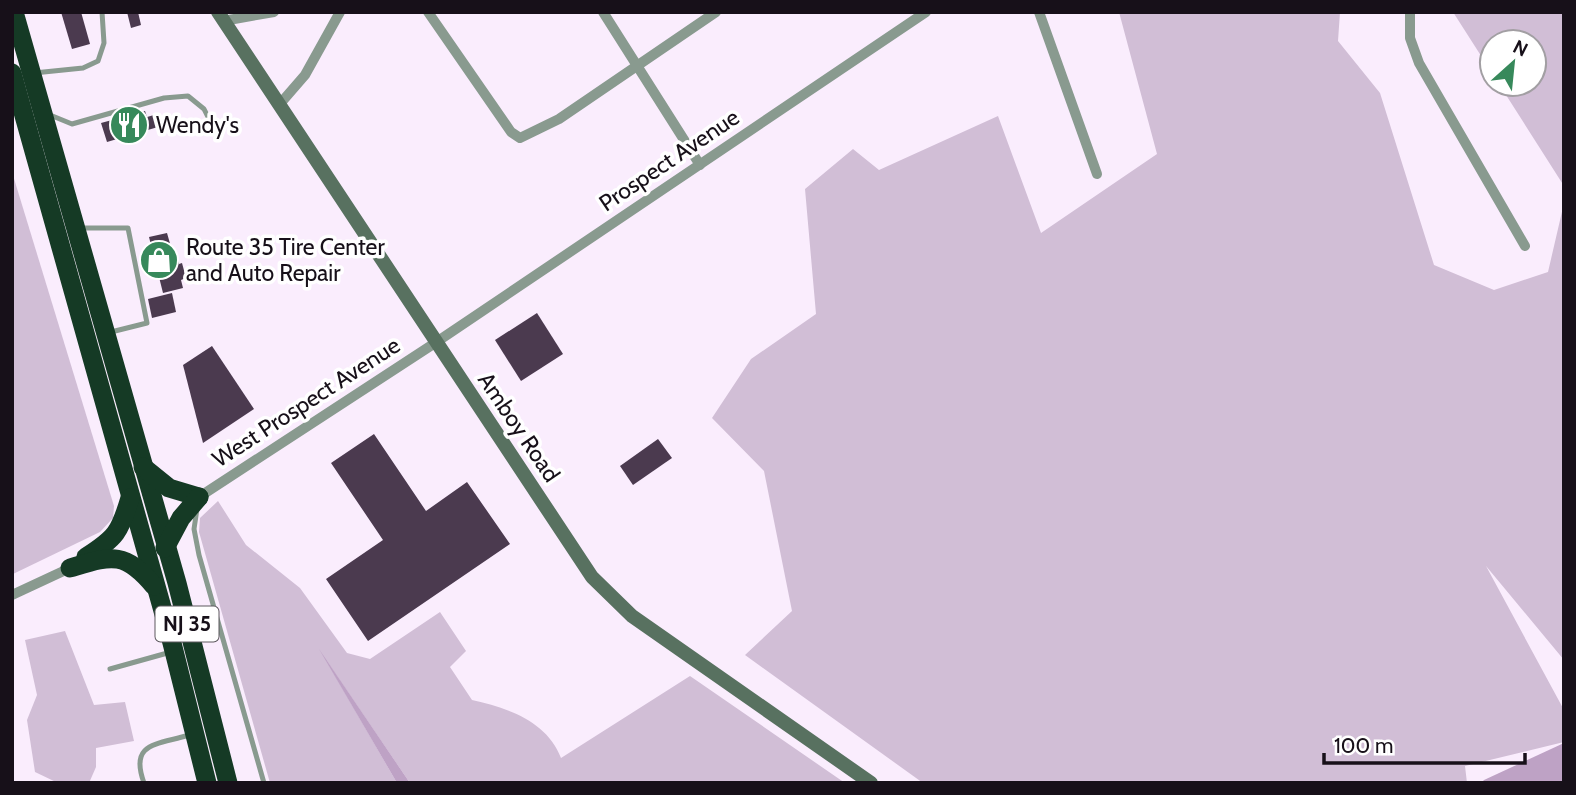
<svg xmlns="http://www.w3.org/2000/svg" width="1576" height="795" font-family="Cabin,sans-serif">
<style>
.green{fill:#d1bed6}
.water{fill:#bea2c5}
.building{fill:#4b3a4f}
.lines{fill:none;stroke-linecap:round;stroke-linejoin:round}
.lane{stroke:#899a8f;stroke-width:5}
.street{stroke:#899a8f;stroke-width:10}
.secondary{stroke:#587160;stroke-width:14}
.highway{stroke:#153a25;stroke-width:19}
.labels{text-anchor:middle;stroke-width:7;stroke-linejoin:round;paint-order:stroke}
.shield{fill:#fff;stroke:#5d585e;stroke-width:2}
.shield-label{font-size:21px;font-weight:bold;fill:#171019}
.poi-label{font-size:23px;fill:#171019;stroke:#fff;text-anchor:start}
.street-label{font-size:23px;fill:#171019;stroke:#fff}
</style>
<rect width="100%" height="100%" fill="#faedfd"/>
<g class="green">
<polygon points="1119,12 1340,12 1338,41 1380,93 1434,265 1494,290 1548,272 1564,203 1564,660 1486,566 1564,710 1564,742 1465,766 1467,783 923,783 745,655 792,611 764,471 712,418 751,359 816,314 805,189 853,149 879,170 998,116 1041,233 1157,154"/>
<polygon points="1453,12 1564,12 1564,186 1499,84 1534,84 1534,42 1492,42 1492,73"/>
<polygon points="12,172 114,506 113,518 100,532 13,574"/>
<path d="M 218,501 L 246,545 L 300,588 L 347,653 L 370,659 L 440,612 L 466,651 L 450,667 L 472,700 C 508,708 547,721 561,758 L 690,676 L 845,783 L 410,783 L 326,660 L 397,783 L 270,783 L 199,532 L 200,518 Z"/>
<polygon points="65,631 94,705 125,702 134,741 96,748 96,767 89,783 58,783 35,772 27,720 37,695 25,640"/>
</g>
<g class="water">
<polygon points="319,649 410,783 397,783"/>
<polygon points="1564,743 1564,783 1481,783 1484,780"/>
</g>
<g class="building">
<polygon points="61,12 81,12 90,44 72,49"/>
<polygon points="127,12 138,12 141,25 131,28"/>
<polygon points="145,111 147,117 154,115 158,127 107,142 101,123"/>
<polygon points="167,233 173,254 176,253 179,264 182,263 186,278 181,280 183,288 163,293 149,237"/>
<polygon points="172,293 176,312 152,318 148,299"/>
<polygon points="537,313 563,354 521,381 495,340"/>
<polygon points="212,346 254,409 203,443 183,365"/>
<polygon points="374,434 426,511 467,482 510,544 368,641 326,579 383,540 331,463"/>
<polygon points="658,439 672,458 633,485 620,466"/>
</g>
<g class="lines">
<g class="lane">
<polyline points="34,73 83,68 98,61 104,43 102,12"/>
<polyline points="50,115 72,124 164,98 188,96 204,109 212,125"/>
<polyline points="79,228 128,228 147,323 111,332"/>
<polyline points="197,509 194,529 199,555 264,783"/>
<polyline points="110,669 171,652"/>
<path d="M 144,783 C 129,742 157,745 189,735"/>
</g>
<g class="street">
<polyline points="428,12 511,132 520,138 559,119 716,12"/>
<polyline points="603,12 700,165"/>
<polyline points="1039,12 1097,174"/>
<polyline points="1410,12 1410,38 1419,63 1525,246"/>
<polyline points="223,21 274,12"/>
<polyline points="279,105 305,75 340,12"/>
<polyline points="199,497 435,343 926,12"/>
<polyline points="12,595 70,568"/>
</g>
<polyline class="secondary" points="218,12 592,577 632,616 871,783"/>
<g class="highway">
<polyline points="14,12 177,583 228,783"/>
<polyline points="12,73 172,643 207,783"/>
<polyline points="143,467 169,488 199,497"/>
<polyline points="165,548 181,518 199,497"/>
<path d="M 86,557 C 116,538 120,532 130,498"/>
<path d="M 70,568 C 111,556 124,550 154,586"/>
</g>
</g>
<defs>
<symbol id="restaurant-disc" viewBox="-11 -11 22 22"><circle r="9.5" fill="#37895b" stroke="#fff"/><path d="M-5-6h1v4h1v-4h1v4h1v-4h1v5L-1.5 .5V6h-2V.5L-5-1ZM5-6V6H3V1.5H1.5Q1.5-4 5-6Z" fill="#fff"/></symbol>
<symbol id="shop-disc" viewBox="-11 -11 22 22"><circle r="9.5" fill="#37895b" stroke="#fff"/><path d="M-5-2.5h2.3a2.7 3.5 0 0 1 5.4 0H5L5.5 6h-11ZM-1.5-2.5h3a1.5 2.3 0 0 0-3 0Z" fill="#fff"/></symbol>
</defs>
<g fill-rule="evenodd">
<use href="#restaurant-disc" x="107" y="103" width="44" height="44"/>
<use href="#shop-disc" x="137" y="238" width="44" height="44"/>
</g>
<g class="labels">
<rect class="shield" x="155.5" y="606.5" width="63" height="35" rx="5"/>
<g class="shield-label">
<text x="187" y="631">NJ 35</text>
</g>
<g class="poi-label">
<text x="156" y="133">Wendy's</text>
<text x="186" y="255">Route 35 Tire Center<tspan x="186" dy="26">and Auto Repair</tspan></text>
</g>
<g class="street-label">
<text transform="translate(669 160) rotate(-34)" y="8">Prospect Avenue</text>
<text transform="translate(306 402) rotate(-33)" y="8">West Prospect Avenue</text>
<text transform="translate(519 427) rotate(56)" y="8">Amboy Road</text>
</g>
</g>
<rect width="1576" height="795" fill="none" stroke="#171019" stroke-width="28"/>
<g transform="translate(1513 63) rotate(27)"><circle r="33" fill="#ffffff" stroke="#a29fa3" stroke-width="2"/>
<path d="M0-5L12 26L0 18L-12 26Z" fill="#37895b"/>
<text y="-10" font-size="19" font-weight="bold" text-anchor="middle" fill="#171019">N</text>
</g>
<path d="M1324 753v10h201v-10" fill="none" stroke="#171019" stroke-width="3.5"/>
<text x="1334" y="753" font-size="21" fill="#171019" stroke="#ffffff" stroke-width="5" paint-order="stroke">100 m</text>
</svg>
